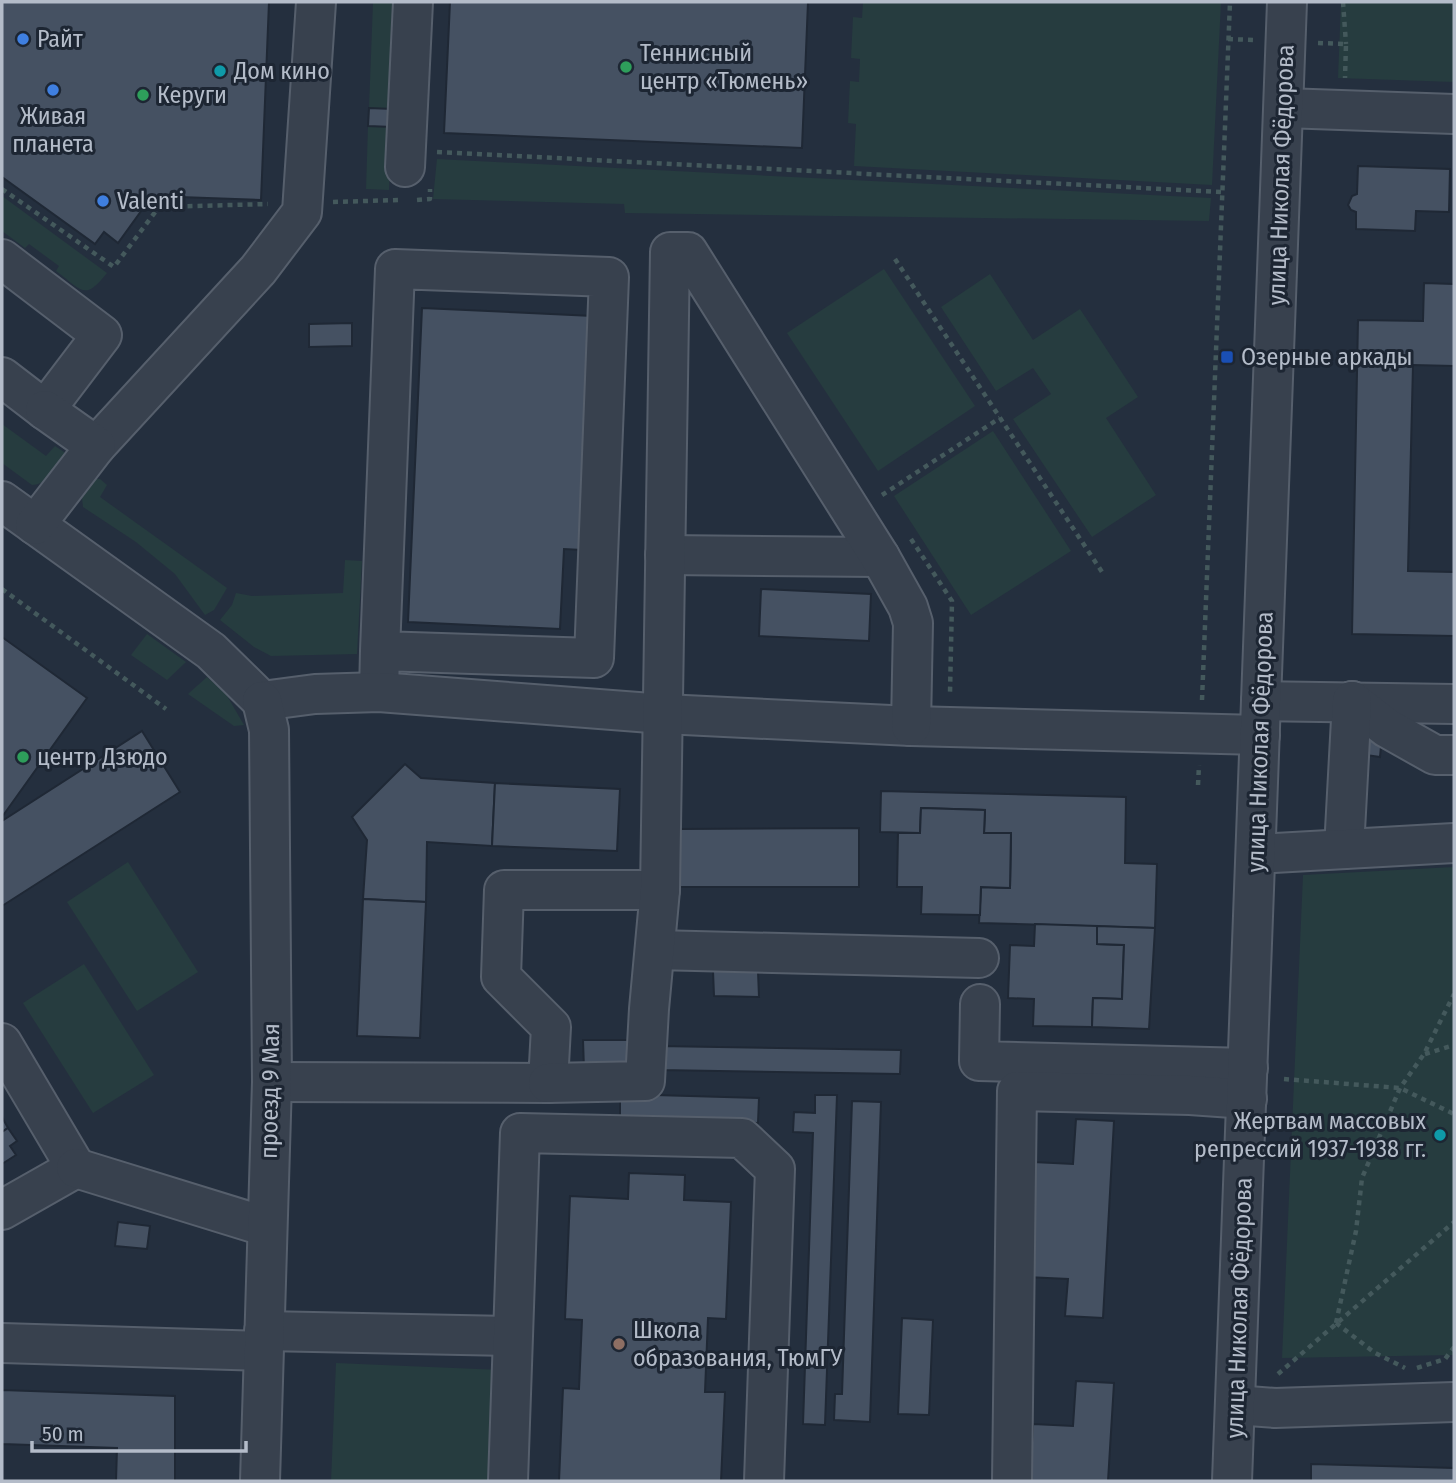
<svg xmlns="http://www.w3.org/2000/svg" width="1456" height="1483" font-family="'Fira Sans Condensed',sans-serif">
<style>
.green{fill:#263c3f}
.building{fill:#455162;stroke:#1f2835;stroke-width:2}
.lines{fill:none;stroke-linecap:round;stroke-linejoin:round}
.minor-casing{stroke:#565f6c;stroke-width:42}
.path{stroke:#44595c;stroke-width:4.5;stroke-dasharray:5 5;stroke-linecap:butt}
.minor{stroke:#38414e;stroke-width:38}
.shop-dot{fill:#3f7fe0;stroke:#1d2633;stroke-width:2.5}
.leisure-dot{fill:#2e9e5b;stroke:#1d2633;stroke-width:2.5}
.culture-dot{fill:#0f9aa8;stroke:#1d2633;stroke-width:2.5}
.transit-dot{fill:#1a4fb4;stroke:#1d2633;stroke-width:2.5}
.education-dot{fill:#8d6e63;stroke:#1d2633;stroke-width:2.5}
.labels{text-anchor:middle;stroke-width:6;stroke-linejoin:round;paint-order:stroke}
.poi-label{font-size:24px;fill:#b4bcc9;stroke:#1d2633;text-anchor:start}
.street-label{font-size:24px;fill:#b4bcc9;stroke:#1d2633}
</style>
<rect width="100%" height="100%" fill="#242f3e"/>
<g class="green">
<polygon points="373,2 401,2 393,109 369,108"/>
<polygon points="863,2 1221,2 1212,185 854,166 856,124 848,123 850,81 859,82 860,59 851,58 853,17 862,18"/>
<polygon points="1341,2 1454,2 1454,82 1338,78"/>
<polygon points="368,126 392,127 389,190 366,189"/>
<polygon points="437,159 1211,198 1209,221 625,213 624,204 433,199"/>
<path d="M 2,196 L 107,273 C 84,302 82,290 56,271 L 59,266 L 29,244 L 25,248 L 2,231 Z"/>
<polygon points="884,269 975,406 878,471 787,333"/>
<polygon points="990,274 1033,340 1080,309 1138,397 1106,418 1156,495 1092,537 1013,419 1051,394 1033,368 996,391 941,307"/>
<path d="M 2,424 L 46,456 L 55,446 L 64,452 L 64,456 C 56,468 47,485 32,485 L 2,463 Z"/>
<polygon points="993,431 1071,551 971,615 894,496"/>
<polygon points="96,479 100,479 107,485 100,497 227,588 214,610 205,615 175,574 136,542 83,507 82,498"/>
<polygon points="345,560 362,561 357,654 271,656 254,647 220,620 232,605 236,593 252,596 343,593"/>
<polygon points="147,634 186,662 167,680 131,655"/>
<polygon points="207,677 226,694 244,725 234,726 188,694"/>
<polygon points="128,862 198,972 137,1011 67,902"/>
<polygon points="1454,867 1454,1355 1282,1358 1303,875"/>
<polygon points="84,964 154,1075 93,1113 23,1003"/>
<polygon points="336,1363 501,1370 496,1481 331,1481"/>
</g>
<g class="building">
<polygon points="2,2 269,2 261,200 152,196 118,243 104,232 95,244 2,177"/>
<polygon points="450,2 808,2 802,148 444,133"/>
<polygon points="369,108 393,109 392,127 368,126"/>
<polygon points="1358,166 1450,169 1449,212 1416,211 1415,231 1356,229 1356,212 1351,210 1348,205 1352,196 1357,194"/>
<polygon points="1424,283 1454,284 1454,366 1413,365 1408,571 1454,572 1454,636 1352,634 1358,320 1423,321"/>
<polygon points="422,308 593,316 582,550 564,549 560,629 408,622"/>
<polygon points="352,323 352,346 309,347 309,324"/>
<polygon points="761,589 871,594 869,641 759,636"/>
<polygon points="2,637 87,698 2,817"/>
<polygon points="142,731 180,792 2,906 2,821"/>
<polygon points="1368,733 1382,735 1380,757 1366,755"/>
<polygon points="405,764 421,778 495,783 492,846 427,842 426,902 363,899 367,840 352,817"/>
<polygon points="495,783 620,789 617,851 492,846"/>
<polygon points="881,791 1126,797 1125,863 1157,864 1155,928 979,923 981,887 1010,888 1011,833 984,833 985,810 921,808 920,833 880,832"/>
<polygon points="921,808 985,810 984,833 1011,833 1010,888 981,887 980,915 921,914 922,887 897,887 898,833 920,833"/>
<polygon points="859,828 859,887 679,887 679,829"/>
<polygon points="363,899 426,902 420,1038 357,1036"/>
<polygon points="1035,924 1097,926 1097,944 1124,945 1122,999 1093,998 1092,1027 1033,1026 1034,999 1008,998 1010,945 1034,946"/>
<polygon points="1097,926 1155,928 1149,1029 1092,1027 1093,998 1122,999 1124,945 1097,944"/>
<polygon points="713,971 758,971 759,997 714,996"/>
<polygon points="583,1040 628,1040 628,1070 584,1070"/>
<polygon points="658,1046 901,1050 900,1074 658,1070"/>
<polygon points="620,1094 759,1098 758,1123 620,1119"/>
<polygon points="815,1095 837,1095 825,1425 803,1424 813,1133 793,1132 794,1112 815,1113"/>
<polygon points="852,1101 881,1102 870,1422 834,1420 835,1394 842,1394"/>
<polygon points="2,1117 8,1128 2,1132"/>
<polygon points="1076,1119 1114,1121 1103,1318 1065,1316 1068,1279 1026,1277 1033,1162 1073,1164"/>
<polygon points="8,1128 17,1141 10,1146 16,1155 2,1164 2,1132"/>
<polygon points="629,1173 685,1175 684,1200 731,1202 726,1319 708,1318 705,1392 725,1392 721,1481 559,1481 563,1388 579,1389 582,1320 565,1319 570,1196 628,1199"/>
<polygon points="118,1222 150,1226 147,1249 115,1246"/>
<polygon points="902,1318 933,1320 929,1415 898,1414"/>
<polygon points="1076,1381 1114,1383 1108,1481 1030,1481 1033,1424 1073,1426"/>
<polygon points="2,1390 175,1396 175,1481 116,1481 117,1448 2,1444"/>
<polygon points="1311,1464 1454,1468 1454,1481 1311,1481"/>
</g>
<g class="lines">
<defs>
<g id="minor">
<polyline points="1284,108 1454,114"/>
<polyline points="405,167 413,2"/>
<polyline points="2,259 102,335 45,410 2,377"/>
<polyline points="96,446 258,270 302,212 316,2"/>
<polyline points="2,501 211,651 262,701"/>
<polyline points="35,525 96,446 45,410"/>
<polyline points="665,555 880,557"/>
<polyline points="379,692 380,651 395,269 609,277 594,658 380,651"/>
<polyline points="262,701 315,694 379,692 664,714 911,726 1260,735"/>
<polyline points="1261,701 1454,704"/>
<polyline points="1352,701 1387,728 1435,755 1454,755"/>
<polyline points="1344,849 1352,701"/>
<polyline points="1256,854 1454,843"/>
<polyline points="656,950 979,958"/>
<polyline points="980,1004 979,1061 1248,1068"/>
<polyline points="2,1043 76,1168 2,1210"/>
<polyline points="272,1082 548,1083 551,1027 501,977 504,890 660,890"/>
<polyline points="548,1083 645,1081 649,1009 660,890 670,252 688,252 880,557 908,607 913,623 911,726"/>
<polyline points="76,1168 267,1227"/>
<polyline points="264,1331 512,1336"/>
<polyline points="2,1343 263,1351"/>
<polyline points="1235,1405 1275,1408 1454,1402"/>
<polyline points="260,1481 272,1082 269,730 262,701"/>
<polyline points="508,1481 520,1133 742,1138 775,1169 764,1481"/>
<polyline points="1012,1481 1017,1091 1190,1095 1247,1099"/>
<polyline points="1232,1481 1287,2"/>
</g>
</defs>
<use href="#minor" class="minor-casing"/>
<g class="path">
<polyline points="1343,2 1346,44"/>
<polyline points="1228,39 1254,40"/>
<polyline points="1318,43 1346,44 1345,78"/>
<polyline points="437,152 1222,192"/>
<polyline points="2,189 114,267 159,207 268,204"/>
<polyline points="417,200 430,199 430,189"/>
<polyline points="333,202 398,200"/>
<polyline points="895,259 1102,572"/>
<polyline points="882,495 1000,418"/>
<polyline points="911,539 952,601 950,693"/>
<polyline points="2,589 166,709"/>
<polyline points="1202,700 1230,2"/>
<polyline points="1198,785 1199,765"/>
<polyline points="1425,1054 1454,1045"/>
<polyline points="1284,1079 1400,1088 1454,1114"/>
<polyline points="1336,1323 1356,1231 1362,1178 1400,1088 1424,1054 1454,994"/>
<polyline points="1336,1323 1375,1353 1405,1368"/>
<polyline points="1417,1368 1445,1359 1454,1347"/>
<polyline points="1278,1374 1454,1222"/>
</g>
<use href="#minor" class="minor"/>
</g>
<g class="shop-dot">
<circle cx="23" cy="39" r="7"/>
<circle cx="53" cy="90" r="7"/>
<circle cx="103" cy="201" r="7"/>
</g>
<g class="leisure-dot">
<circle cx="626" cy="67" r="7"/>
<circle cx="143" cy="95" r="7"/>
<circle cx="23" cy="757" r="7"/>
</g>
<g class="culture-dot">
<circle cx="220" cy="71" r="7"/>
<circle cx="1440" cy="1135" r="7"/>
</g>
<rect class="transit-dot" x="1220" y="350" width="14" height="14" rx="3.5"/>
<circle class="education-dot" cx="619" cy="1344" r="7"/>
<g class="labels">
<g class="poi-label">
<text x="37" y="47">Райт</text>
<text x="640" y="61">Теннисный<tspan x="640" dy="28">центр «Тюмень»</tspan></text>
<text x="234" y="79">Дом кино</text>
<text x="157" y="103">Керуги</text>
<text x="53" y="124" text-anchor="middle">Живая<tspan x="53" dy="28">планета</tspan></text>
<text x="117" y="209">Valenti</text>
<text x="1241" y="365">Озерные аркады</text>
<text x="37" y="765">центр Дзюдо</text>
<text x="1426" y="1129" text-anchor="end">Жертвам массовых<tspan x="1426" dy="28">репрессий 1937-1938 гг.</tspan></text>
<text x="633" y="1338">Школа<tspan x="633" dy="28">образования, ТюмГУ</tspan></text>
</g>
<g class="street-label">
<text transform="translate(1281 175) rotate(-88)" y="8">улица Николая Фёдорова</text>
<text transform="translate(1260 742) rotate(-88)" y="8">улица Николая Фёдорова</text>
<text transform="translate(270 1091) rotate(-89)" y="8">проезд 9 Мая</text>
<text transform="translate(1239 1308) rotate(-88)" y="8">улица Николая Фёдорова</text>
</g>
</g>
<rect width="1456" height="1483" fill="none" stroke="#b4bcc9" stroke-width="7"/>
<path d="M32 1441v10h214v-10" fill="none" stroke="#b4bcc9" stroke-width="3.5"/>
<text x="42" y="1441" font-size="21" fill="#b4bcc9" stroke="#1d2633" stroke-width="5" paint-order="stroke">50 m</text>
</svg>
